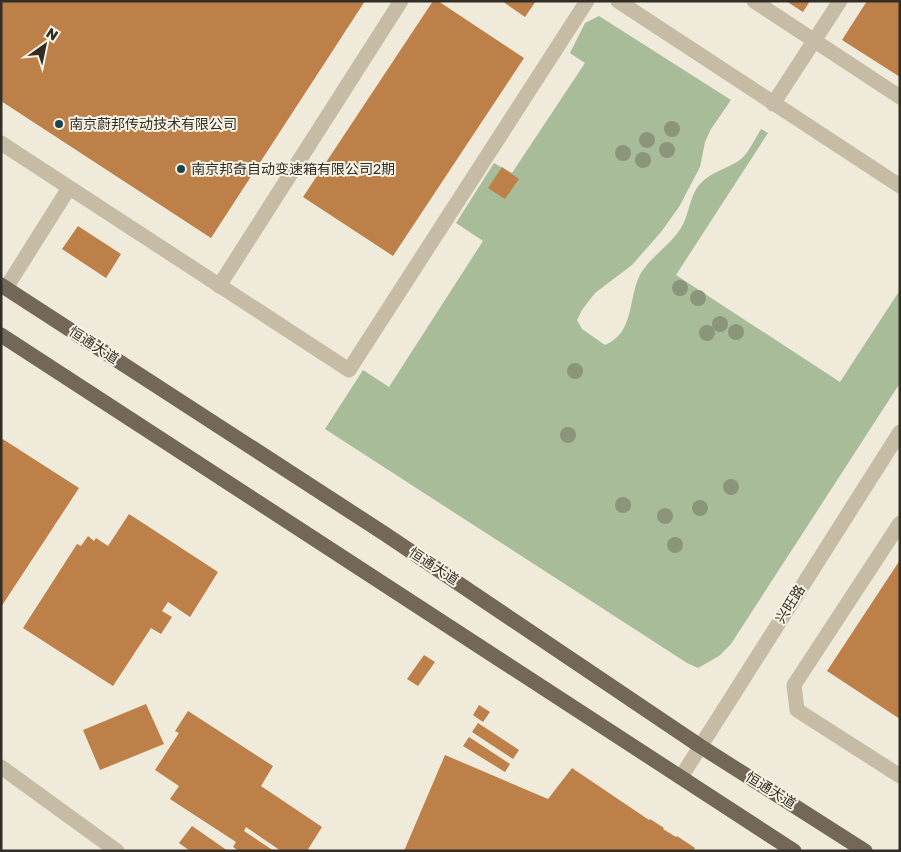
<svg xmlns="http://www.w3.org/2000/svg" width="901" height="852" font-family="'Golos Text','Noto Sans SC',sans-serif">
<style>
.green{fill:#a9bc9a}
.building{fill:#bd8049}
.lines{fill:none;stroke-linecap:round;stroke-linejoin:round}
.minor{stroke:#c6bca6;stroke-width:15}
.major{stroke:#736858;stroke-width:15}
.tree{fill:#8b957a}
.poi-dot{fill:#1f4250;stroke:#f7f3e4;stroke-width:2}
.labels{text-anchor:middle;stroke-width:4;stroke-linejoin:round;paint-order:stroke}
.poi-label{font-size:14px;fill:#322d26;stroke:#f7f3e4;text-anchor:start}
.street-label{font-size:14px;fill:#322d26;stroke:#f7f3e4}
</style>
<rect width="100%" height="100%" fill="#efead9"/>
<path class="green" d="M 599,16 L 731,100 L 711,129 L 705,142 L 700,167 L 679,207 L 661,232 L 632,265 L 595,293 L 582,310 L 577,320 L 582,329 L 605,345 C 634,333 628,301 639,277 C 648,258 670,246 681,228 C 690,214 689,195 701,183 C 711,172 727,169 740,160 C 749,153 755,138 761,129 L 768,133 L 676,275 L 840,382 L 900,290 L 900,383 L 731,644 L 719,656 L 698,668 L 687,663 L 325,429 L 363,370 L 389,387 L 483,241 L 456,223 L 494,163 L 512,173 L 585,63 L 570,53 L 585,23 Z"/>
<g class="building">
<polygon points="1,1 365,1 211,238 1,101"/>
<polygon points="433,1 438,1 524,58 393,256 303,197"/>
<polygon points="502,1 536,1 525,17"/>
<polygon points="786,1 810,1 803,12"/>
<polygon points="867,1 900,1 900,77 842,40"/>
<polygon points="502,167 519,179 505,199 488,188"/>
<polygon points="78,226 121,254 106,278 62,249"/>
<polygon points="1,438 79,488 1,607"/>
<polygon points="129,514 218,572 190,617 168,602 162,611 172,617 161,634 151,628 113,686 23,628 77,544 81,546 88,536 94,541 96,538 108,546"/>
<polygon points="900,560 900,719 827,671"/>
<polygon points="424,655 435,662 418,686 407,679"/>
<polygon points="146,704 164,744 100,770 83,730"/>
<polygon points="479,705 490,712 483,722 473,715"/>
<polygon points="188,711 273,766 261,786 322,827 307,851 281,851 246,827 244,831 274,851 239,851 233,847 236,842 170,799 179,786 155,770 179,733 175,731"/>
<polygon points="478,723 519,750 513,759 472,732"/>
<polygon points="469,737 510,764 505,772 463,746"/>
<polygon points="445,755 548,799 572,768 649,820 650,819 664,828 663,829 676,837 677,836 695,848 693,851 404,851"/>
<polygon points="192,826 228,851 190,851 179,843"/>
</g>
<g class="lines">
<g class="minor">
<polyline points="618,1 900,186"/>
<polyline points="754,1 900,97"/>
<polyline points="773,104 840,1"/>
<polyline points="1,143 349,370 587,1"/>
<polyline points="219,286 401,1"/>
<polyline points="6,288 69,188"/>
<polyline points="900,523 794,685 797,710 900,776"/>
<polyline points="1,767 117,851"/>
<polyline points="681,777 900,432"/>
</g>
<g class="major">
<polyline points="1,285 385,534 700,746 865,851"/>
<polyline points="1,335 794,851"/>
</g>
</g>
<g class="tree">
<circle cx="672" cy="129" r="8"/>
<circle cx="647" cy="140" r="8"/>
<circle cx="667" cy="150" r="8"/>
<circle cx="623" cy="153" r="8"/>
<circle cx="643" cy="160" r="8"/>
<circle cx="680" cy="288" r="8"/>
<circle cx="698" cy="298" r="8"/>
<circle cx="720" cy="324" r="8"/>
<circle cx="736" cy="332" r="8"/>
<circle cx="707" cy="333" r="8"/>
<circle cx="575" cy="371" r="8"/>
<circle cx="568" cy="435" r="8"/>
<circle cx="731" cy="487" r="8"/>
<circle cx="623" cy="505" r="8"/>
<circle cx="700" cy="508" r="8"/>
<circle cx="665" cy="516" r="8"/>
<circle cx="675" cy="545" r="8"/>
</g>
<g class="poi-dot">
<circle cx="59" cy="124" r="5"/>
<circle cx="181" cy="169" r="5"/>
</g>
<g class="labels">
<g class="poi-label">
<text x="69" y="129">南京蔚邦传动技术有限公司</text>
<text x="191" y="174">南京邦奇自动变速箱有限公司2期</text>
</g>
<g class="street-label">
<text transform="translate(94 345) rotate(33)" y="5">恒通大道</text>
<text transform="translate(434 566) rotate(33)" y="5">恒通大道</text>
<text transform="translate(790 604) rotate(-58)" y="5">兴旺路</text>
<text transform="translate(771 790) rotate(32)" y="5">恒通大道</text>
</g>
</g>
<rect width="901" height="852" fill="none" stroke="#322d26" stroke-width="5"/>
<g transform="translate(45 45) rotate(33)" stroke="#f7f3e4" stroke-width="4" paint-order="stroke">
<path d="M0-4L9 19L0 12L-9 19Z" fill="#322d26"/>
<text y="-8" font-size="14" font-weight="bold" text-anchor="middle" fill="#322d26">N</text>
</g>
</svg>
